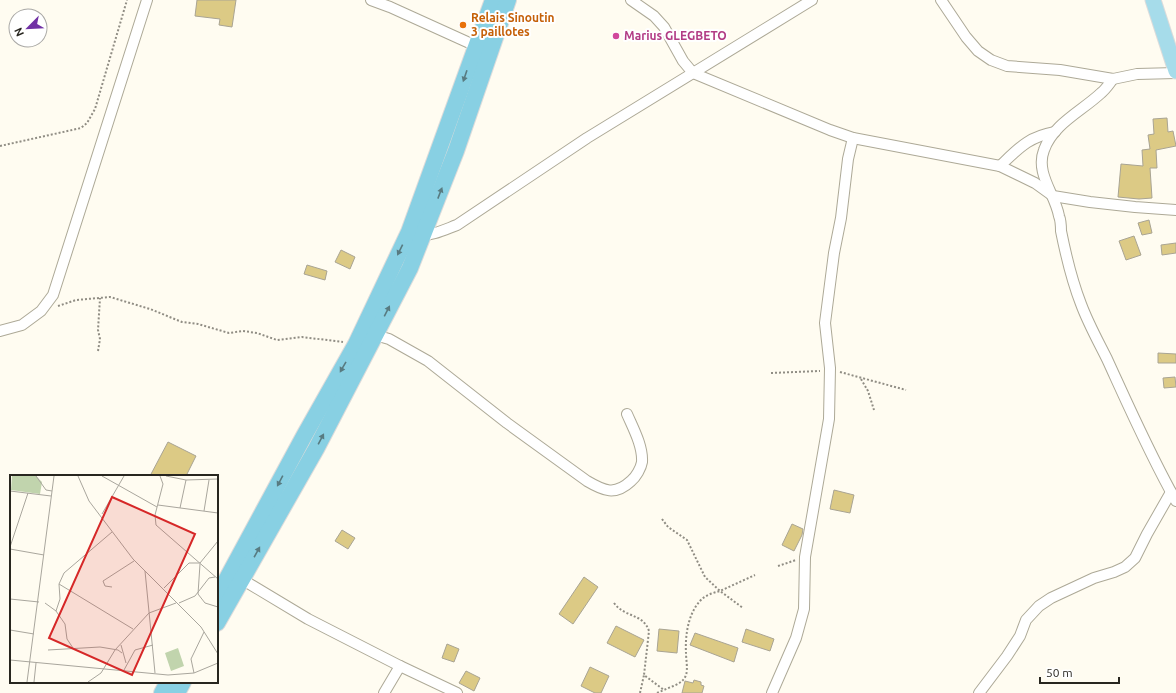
<svg xmlns="http://www.w3.org/2000/svg" width="1176" height="693" font-family="Ubuntu,sans-serif">
<style>
.building{fill:#dcca85;stroke:#a9a493}
.lines{fill:none;stroke-linecap:round;stroke-linejoin:round}
.minor-casing{stroke:#ada997;stroke-width:12}
.primary-casing{stroke:#dddcdb;stroke-width:17}
.trunk-casing{stroke:#dddcdb;stroke-width:18}
.path{stroke:#908d84;stroke-width:2;stroke-dasharray:2 2;stroke-linecap:butt}
.minor{stroke:#fff;stroke-width:10}
.primary{stroke:#a6dcea;stroke-width:15}
.trunk{stroke:#88d0e3;stroke-width:16}
.oneway{fill:#587b81}
.food-dot{fill:#e8710a;stroke:#fff;stroke-width:1.5}
.hotel-dot{fill:#d1479c;stroke:#fff;stroke-width:1.5}
.labels{text-anchor:middle;stroke-width:4;stroke-linejoin:round;paint-order:stroke}
.food-label{font-size:12px;font-weight:bold;fill:#c56008;stroke:#fff;text-anchor:start}
.hotel-label{font-size:12px;font-weight:bold;fill:#b23c85;stroke:#fff;text-anchor:start}
.inset-road{fill:none;stroke:#a9a69d;stroke-width:1}
.view{fill:#d62828;fill-opacity:0.15;stroke:#d62828;stroke-width:2}
.inset-edge{fill:none;stroke:#28261f;stroke-width:2}
</style>
<rect width="100%" height="100%" fill="#fffcf1"/>
<g class="building">
<polygon points="197,0 236,0 232,27 219,25 220,19 195,16"/>
<polygon points="1167,118 1168,132 1173,131 1176,146 1156,150 1157,168 1150,168 1152,198 1139,199 1118,197 1121,164 1143,166 1142,150 1150,149 1148,135 1154,134 1153,119"/>
<polygon points="1149,220 1152,233 1142,235 1138,223"/>
<polygon points="1134,236 1141,255 1126,260 1119,241"/>
<polygon points="1176,243 1176,253 1162,255 1161,245"/>
<polygon points="341,250 355,257 350,269 335,262"/>
<polygon points="307,265 327,271 325,280 304,274"/>
<polygon points="1158,353 1176,354 1176,363 1158,363"/>
<polygon points="1175,377 1176,387 1164,388 1163,378"/>
<polygon points="168,442 196,456 186,476 150,476"/>
<polygon points="834,490 854,495 850,513 830,509"/>
<polygon points="792,524 803,529 802,535 794,551 782,545"/>
<polygon points="342,530 355,538 348,549 335,541"/>
<polygon points="584,577 598,587 573,624 559,614"/>
<polygon points="616,626 644,640 635,657 607,643"/>
<polygon points="659,629 679,631 677,653 657,651"/>
<polygon points="746,629 774,639 770,651 742,642"/>
<polygon points="695,633 738,648 734,662 690,645"/>
<polygon points="447,644 459,649 454,662 442,658"/>
<polygon points="590,667 609,676 601,693 595,693 581,686"/>
<polygon points="466,671 480,678 474,691 459,683"/>
<polygon points="694,680 701,682 701,685 704,686 702,693 682,693 685,681 693,683"/>
</g>
<g class="lines">
<defs>
<g id="minor">
<polyline points="371,0 390,7 476,46"/>
<polyline points="631,0 654,16 664,27 683,61 693,73 830,130 853,138 1000,166 1035,183 1053,196 1090,202 1135,207 1176,210"/>
<polyline points="941,0 966,37 978,51 991,60 1007,66 1060,70 1113,79 1137,74 1176,73"/>
<path d="M 1113,79 C 1109,84 1106,89 1101,93 C 1082,111 1053,124 1044,150 C 1035,173 1055,194 1059,216 C 1061,221 1061,226 1061,231 C 1066,256 1072,281 1081,304 C 1088,323 1098,341 1107,359 C 1129,407 1150,455 1176,501"/>
<path d="M 1000,166 C 1019,148 1028,137 1055,132"/>
<path d="M 419,234 C 431,237 446,229 457,225 L 587,138 L 812,0"/>
<polyline points="0,331 22,325 41,311 53,295 147,0"/>
<path d="M 375,335 L 389,339 L 428,361 L 507,423 L 587,481 C 604,491 615,496 631,481 C 636,477 641,468 642,462 C 643,446 633,428 627,414"/>
<polyline points="238,577 308,619 400,666 457,693"/>
<polyline points="384,693 400,666"/>
<polyline points="772,693 796,638 804,609 805,557 829,419 830,368 825,323 834,253 841,218 848,159 853,138"/>
<polyline points="979,693 1007,656 1020,636 1026,620 1039,606 1051,598 1094,578 1114,572 1125,567 1135,558 1147,534 1171,492"/>
</g>
<polyline id="primary" points="1153,0 1176,71"/>
<g id="trunk">
<polyline points="217,597 304,436 356,344 409,232 493,0"/>
<polyline points="217,623 316,449 410,268 456,151 508,0"/>
<polyline points="162,693 168,682"/>
<polyline points="177,693 183,682"/>
</g>
</defs>
<use href="#minor" class="minor-casing"/>
<use href="#primary" class="primary-casing"/>
<use href="#trunk" class="trunk-casing"/>
<g class="path">
<polyline points="0,146 81,128 87,123 95,109 127,0"/>
<polyline points="58,306 76,300 110,297 150,309 182,322 198,324 229,333 243,331 257,333 277,340 302,337 343,342"/>
<polyline points="98,351 100,339 98,330 100,298"/>
<polyline points="840,372 906,390"/>
<polyline points="771,373 820,371"/>
<polyline points="861,379 868,391 874,410"/>
<polyline points="662,519 668,527 687,540 705,577 720,591 755,575"/>
<polyline points="778,566 796,560"/>
<path d="M 614,603 C 625,618 643,613 649,631 L 644,675"/>
<path d="M 640,693 L 644,675 L 664,690 C 672,686 683,684 686,675 C 688,669 686,659 686,653 C 685,636 688,614 700,601 C 705,595 713,593 720,591 L 743,608"/>
<polyline points="657,693 664,690"/>
</g>
<use href="#minor" class="minor"/>
<use href="#primary" class="primary"/>
<use href="#trunk" class="trunk"/>
</g>
<defs><path id="oneway-solid" d="M-6-.8H1V-3.2L6.5 0L1 3.2V.8H-6Z"/></defs>
<g class="oneway">
<use href="#oneway-solid" transform="translate(465 76) rotate(109)"/>
<use href="#oneway-solid" transform="translate(440 193) rotate(-69)"/>
<use href="#oneway-solid" transform="translate(400 250) rotate(116)"/>
<use href="#oneway-solid" transform="translate(387 311) rotate(-63)"/>
<use href="#oneway-solid" transform="translate(343 367) rotate(120)"/>
<use href="#oneway-solid" transform="translate(321 439) rotate(-62)"/>
<use href="#oneway-solid" transform="translate(280 481) rotate(118)"/>
<use href="#oneway-solid" transform="translate(257 552) rotate(-61)"/>
</g>
<circle class="food-dot" cx="463" cy="25" r="4"/>
<circle class="hotel-dot" cx="616" cy="36" r="4"/>
<g class="labels">
<g class="food-label">
<text x="471" y="22">Relais Sinoutin<tspan x="471" dy="14">3 paillotes</tspan></text>
</g>
<g class="hotel-label">
<text x="624" y="40">Marius GLEGBETO</text>
</g>
</g>
<g transform="translate(10 475)">
<rect width="208" height="208" fill="#fffcf1"/>
<path d="M 2,1 L 26,1 L 32,7 L 30,19 L 1,15 ZM 168,173 L 174,191 L 161,196 L 155,178 Z" fill="#c1d4ad"/>
<path class="inset-road" d="M 26,1 L 36,15 L 42,16M 68,1 L 79,26 L 123,84 L 191,152 L 208,179M 92,1 L 147,32M 150,1 L 153,9 L 145,40 L 146,50 L 208,104M 156,1 L 176,5 L 208,4M 0,16 L 41,21M 148,30 L 208,38M 170,33 L 176,5M 194,36 L 199,5M 92,39 L 114,1M 0,72 L 18,18M 0,74 L 34,80M 190,89 L 188,119 L 195,128 L 208,132M 135,96 L 145,198M 49,109 L 123,154M 102,112 L 95,111 L 93,106 L 124,86M 154,113 L 179,88 L 190,88 L 208,66M 0,124 L 29,127M 35,128 L 46,136 L 55,149 L 57,164 L 63,173M 169,128 L 185,121 L 199,103 L 205,102M 46,136 L 50,124 L 49,109 L 54,98 L 102,57M 0,155 L 24,159M 111,170 L 116,188M 38,175 L 90,172 L 108,175 L 112,178M 0,185 L 158,200 L 184,198 L 208,188M 114,195 L 125,175 L 143,170M 184,198 L 181,184 L 194,157M 17,207 L 44,1M 24,207 L 26,188M 78,207 L 91,198 L 105,175 L 139,138 L 166,128"/>
<path class="view" d="M 102,22 L 185,59 L 122,200 L 39,163 Z"/>
<rect width="208" height="208" class="inset-edge"/>
</g>
<g transform="translate(28 28) rotate(246)"><circle r="19" fill="#ffffff" stroke="#a9a8a5"/>
<path d="M0-3L7 15L0 10L-7 15Z" fill="#7131a5"/>
<text y="-6" font-size="11" font-weight="bold" text-anchor="middle" fill="#28261f">N</text>
</g>
<path d="M1040 677v6h79v-6" fill="none" stroke="#28261f" stroke-width="2"/>
<text x="1046" y="677" font-size="12" fill="#28261f" stroke="#ffffff" stroke-width="3" paint-order="stroke">50 m</text>
</svg>
